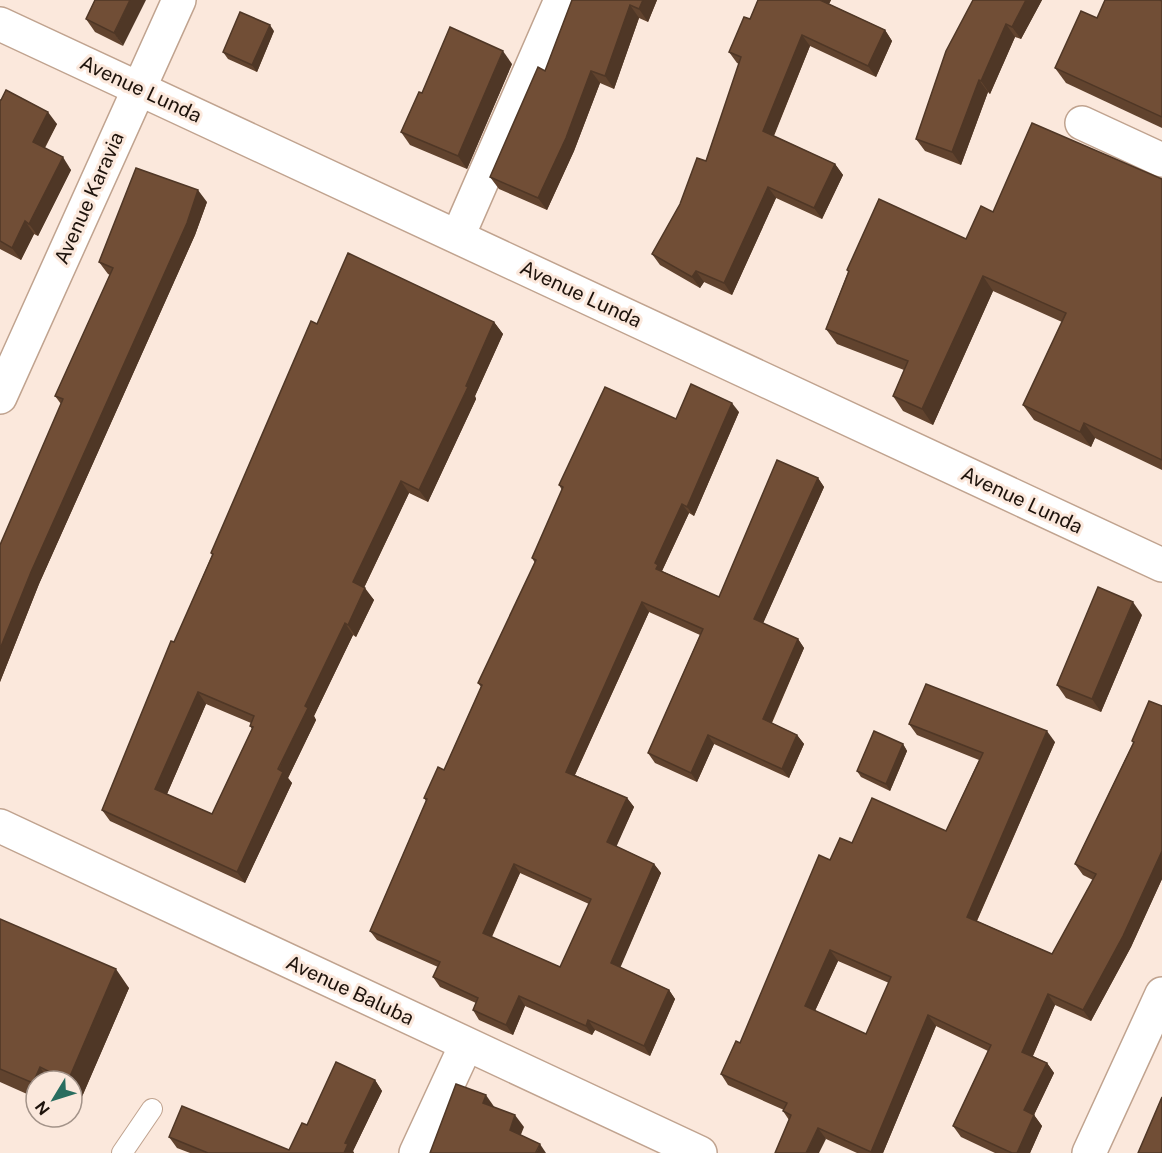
<svg xmlns="http://www.w3.org/2000/svg" width="1162" height="1153" font-family="'Public Sans',sans-serif">
<style>
.lines{fill:none;stroke-linecap:round;stroke-linejoin:round}
.service-casing{stroke:#c0a38f;stroke-width:22}
.minor-casing{stroke:#c0a38f;stroke-width:36}
.tertiary-casing{stroke:#c0a38f;stroke-width:36}
.service{stroke:#fff;stroke-width:20}
.minor{stroke:#fff;stroke-width:33}
.tertiary{stroke:#fff;stroke-width:33}
.wall{fill:#61432e;fill-rule:evenodd}
.shaded-wall{fill:#4f3726}
.building{fill:#714e36;stroke:#4f3726;stroke-width:1.5;fill-rule:evenodd}
.labels{text-anchor:middle;stroke-width:6;stroke-linejoin:round;paint-order:stroke}
.street-label{font-size:20px;fill:#1e130c;stroke:#fbe8dc}
</style>
<rect width="100%" height="100%" fill="#fbe8dc"/>
<g class="lines">
<defs>
<polyline id="service" points="122,1153 152,1109"/>
<g id="minor">
<polyline points="0,24 1162,565"/>
<polyline points="1082,123 1162,160"/>
<polyline points="458,236 561,0"/>
<polyline points="0,826 700,1153"/>
<polyline points="416,1153 466,1045"/>
<polyline points="1089,1153 1162,994"/>
</g>
<polyline id="tertiary" points="0,397 179,0"/>
</defs>
<use href="#service" class="service-casing"/>
<use href="#minor" class="minor-casing"/>
<use href="#tertiary" class="tertiary-casing"/>
<use href="#service" class="service"/>
<use href="#minor" class="minor"/>
<use href="#tertiary" class="tertiary"/>
</g>
<g class="wall">
<polygon points="95,0 123,46 95,32 86,19"/>
<polygon points="572,0 657,0 648,22 639,18 614,89 600,83 574,151 547,210 499,189 490,177 545,71"/>
<polygon points="758,0 831,0 829,4 885,30 892,41 876,77 810,46 774,136 835,164 843,175 822,219 776,198 732,295 704,282 700,288 660,265 652,254 706,161 739,64 737,63 729,52 750,19"/>
<polygon points="973,0 1042,0 1021,39 1015,37 990,94 988,92 961,165 925,151 916,139"/>
<polygon points="1162,1 1162,128 1066,83 1055,68 1097,18"/>
<polygon points="274,31 257,72 228,59 223,52"/>
<polygon points="512,64 467,169 410,145 401,132 422,93"/>
<polygon points="0,100 57,124 45,148 71,170 38,236 34,234 21,260 0,249"/>
<polygon points="1162,179 1162,470 1095,438 1091,447 1034,420 1023,405 1062,322 993,291 933,425 903,411 893,396 904,370 837,344 826,329 848,272 847,270 966,239 993,212"/>
<polygon points="207,202 195,235 39,584 0,682 0,545 61,404 55,396 110,275 108,274 99,262"/>
<path d="M 494,322 L 503,334 L 475,396 L 476,399 L 428,502 L 409,493 L 364,588 L 374,600 L 356,637 L 353,635 L 314,716 L 316,720 L 288,778 L 292,783 L 245,883 L 110,821 L 102,810 L 212,555 L 211,553 L 317,324 ZM 206,704 L 251,723 L 250,726 L 252,729 L 212,814 L 167,794 Z"/>
<path d="M 739,412 L 694,516 L 689,513 L 662,571 L 719,597 L 818,478 L 824,487 L 763,623 L 798,639 L 804,648 L 772,723 L 797,735 L 804,744 L 789,778 L 714,744 L 697,782 L 655,763 L 648,753 L 700,635 L 649,612 L 575,775 L 627,798 L 634,807 L 616,846 L 654,864 L 661,873 L 620,967 L 669,990 L 675,999 L 650,1056 L 595,1030 L 592,1035 L 525,1006 L 513,1035 L 479,1020 L 473,1010 L 476,1003 L 440,987 L 433,977 L 438,967 L 377,940 L 370,931 L 426,801 L 424,798 L 444,770 L 481,687 L 478,683 L 535,563 L 532,558 L 562,490 L 559,485 L 676,419 ZM 520,873 L 589,904 L 560,967 L 492,937 Z"/>
<polygon points="1142,615 1101,712 1066,698 1057,685"/>
<path d="M 1162,706 L 1162,879 L 1131,947 L 1091,1021 L 1055,1005 L 1033,1056 L 1047,1063 L 1054,1073 L 1034,1115 L 1042,1126 L 1030,1153 L 995,1153 L 961,1137 L 953,1126 L 988,1051 L 936,1026 L 883,1153 L 857,1153 L 826,1139 L 789,1120 L 783,1111 L 784,1110 L 728,1085 L 721,1074 L 740,1043 L 830,860 L 852,843 L 946,831 L 979,760 L 917,735 L 909,724 L 1055,742 L 977,921 L 1052,954 L 1093,880 L 1083,875 L 1075,864 L 1133,743 L 1132,741 ZM 838,961 L 889,983 L 866,1034 L 815,1011 Z"/>
<polygon points="903,744 907,751 890,791 861,777 857,771"/>
<polygon points="0,919 129,988 81,1099 72,1095 72,1081 36,1081 36,1098 0,1082"/>
<polygon points="375,1080 382,1091 353,1151 354,1153 190,1153 177,1148 169,1137 289,1150 307,1125"/>
</g>
<g class="shaded-wall">
<polygon points="130,0 146,0 123,46 114,33"/>
<polygon points="643,0 657,0 648,22 639,9"/>
<polygon points="819,0 831,0 826,10"/>
<polygon points="1026,0 1042,0 1021,39 1012,27"/>
<polygon points="630,5 639,18 614,89 605,76"/>
<polygon points="1006,24 1015,37 990,94 981,81"/>
<polygon points="270,25 274,31 257,72 252,65"/>
<polygon points="885,30 892,41 876,77 868,66"/>
<polygon points="802,35 810,46 771,142 763,131"/>
<polygon points="503,51 512,64 467,169 458,156"/>
<polygon points="591,71 600,83 574,151 547,210 538,198"/>
<polygon points="979,80 988,92 961,165 952,152"/>
<polygon points="48,112 57,124 41,154 33,142"/>
<polygon points="63,157 71,170 38,236 29,224"/>
<polygon points="835,164 843,175 822,219 814,208"/>
<polygon points="768,187 776,198 732,295 724,283"/>
<polygon points="198,190 207,202 195,235 39,584 0,682 0,649 31,572"/>
<polygon points="25,221 34,234 21,260 12,248"/>
<polygon points="696,271 704,282 700,288 692,277"/>
<polygon points="983,276 993,291 933,425 922,409"/>
<polygon points="494,322 503,334 475,396 476,399 428,502 419,490"/>
<polygon points="732,403 739,412 694,516 687,507"/>
<polygon points="1084,423 1095,438 1091,447 1080,432"/>
<polygon points="818,478 824,487 761,628 754,619"/>
<polygon points="401,481 409,493 361,594 353,582"/>
<polygon points="682,504 689,513 662,571 656,569 655,563"/>
<polygon points="365,588 374,600 356,637 348,625"/>
<polygon points="642,602 649,612 572,781 566,772"/>
<polygon points="1133,602 1142,615 1101,712 1092,699"/>
<polygon points="345,623 353,635 314,716 316,720 288,778 292,783 245,883 237,872 305,706"/>
<polygon points="798,639 804,648 769,728 763,719"/>
<polygon points="198,692 206,704 164,801 155,789"/>
<polygon points="1047,731 1055,742 974,927 967,917"/>
<polygon points="708,735 714,744 697,782 691,773"/>
<polygon points="797,735 804,744 789,778 782,769"/>
<polygon points="903,744 907,751 890,791 886,784"/>
<polygon points="627,798 634,807 614,852 607,842"/>
<polygon points="1162,851 1162,879 1131,947 1091,1021 1083,1010"/>
<polygon points="514,864 520,873 489,942 483,933"/>
<polygon points="654,864 661,873 618,973 611,963"/>
<polygon points="830,950 838,961 812,1017 805,1006"/>
<polygon points="116,969 129,988 81,1099 72,1086 72,1081 68,1081"/>
<polygon points="669,990 675,999 650,1056 644,1046"/>
<polygon points="1048,994 1055,1005 1030,1062 1022,1052"/>
<polygon points="519,996 525,1006 513,1035 506,1025"/>
<polygon points="928,1015 936,1026 883,1153 872,1153 871,1152"/>
<polygon points="588,1020 595,1030 592,1035 586,1026"/>
<polygon points="1047,1063 1054,1073 1031,1121 1024,1110"/>
<polygon points="40,1067 49,1081 36,1081 36,1088 33,1083"/>
<polygon points="375,1080 382,1091 353,1151 354,1153 344,1153 345,1143"/>
<polygon points="486,1095 495,1108 483,1103"/>
<polygon points="515,1115 524,1127 518,1142 510,1130"/>
<polygon points="1034,1115 1042,1126 1030,1153 1017,1153"/>
<polygon points="818,1128 826,1139 819,1153 806,1153"/>
<polygon points="540,1144 546,1153 536,1153"/>
</g>
<g class="building">
<polygon points="95,0 130,0 114,33 86,19"/>
<polygon points="572,0 643,0 639,9 630,5 605,76 591,71 566,138 538,198 490,177 538,67 545,71"/>
<polygon points="758,0 820,0 885,30 868,66 802,35 763,131 835,164 814,208 768,187 724,283 696,271 692,277 652,254 680,204 697,158 706,161 741,57 729,52 744,17 750,19"/>
<polygon points="973,0 1026,0 1012,27 1006,24 981,81 979,80 952,152 916,139 946,51"/>
<polygon points="1105,0 1160,0 1162,1 1162,117 1055,68 1081,11 1097,18"/>
<polygon points="240,12 270,25 252,65 223,52"/>
<polygon points="450,27 503,51 458,156 401,132 419,92 422,93"/>
<polygon points="6,90 48,112 33,142 63,157 29,224 25,221 12,248 0,241 0,100 1,100"/>
<polygon points="1032,123 1162,179 1162,460 1084,423 1080,432 1023,405 1066,313 983,276 922,409 893,396 908,361 826,329 849,271 847,270 879,199 966,239 981,206 993,212"/>
<polygon points="136,168 198,190 187,223 31,572 0,649 0,545 63,399 55,396 113,268 99,262"/>
<path d="M 348,253 L 494,322 L 466,386 L 468,387 L 419,490 L 401,481 L 353,582 L 365,588 L 348,625 L 345,623 L 305,706 L 308,708 L 278,769 L 283,772 L 237,872 L 102,810 L 171,641 L 174,642 L 213,554 L 211,553 L 311,321 L 317,324 ZM 198,692 L 254,716 L 250,726 L 253,727 L 212,814 L 155,789 Z"/>
<path d="M 691,384 L 732,403 L 687,507 L 682,504 L 655,563 L 658,565 L 656,569 L 719,597 L 777,460 L 818,478 L 754,619 L 798,639 L 763,719 L 797,735 L 782,769 L 708,735 L 691,773 L 648,753 L 703,629 L 642,602 L 566,772 L 627,798 L 607,842 L 654,864 L 611,963 L 669,990 L 644,1046 L 588,1020 L 586,1026 L 519,996 L 506,1025 L 473,1010 L 478,998 L 433,977 L 440,962 L 370,931 L 427,799 L 424,798 L 438,767 L 444,770 L 482,685 L 478,683 L 536,560 L 532,558 L 563,487 L 559,485 L 605,387 L 676,419 ZM 514,864 L 591,899 L 560,967 L 483,933 Z"/>
<polygon points="1098,587 1133,602 1092,699 1057,685"/>
<path d="M 926,684 L 1047,731 L 967,917 L 1052,954 L 1096,874 L 1075,864 L 1134,742 L 1132,741 L 1149,701 L 1162,706 L 1162,851 L 1123,936 L 1083,1010 L 1048,994 L 1022,1052 L 1047,1063 L 1024,1110 L 1034,1115 L 1017,1153 L 1012,1153 L 953,1126 L 991,1045 L 928,1015 L 871,1152 L 818,1128 L 806,1153 L 775,1153 L 791,1115 L 783,1111 L 787,1103 L 721,1074 L 736,1041 L 740,1043 L 819,855 L 830,860 L 840,838 L 852,843 L 872,798 L 946,831 L 983,753 L 909,724 ZM 830,950 L 891,977 L 866,1034 L 805,1006 Z"/>
<polygon points="874,731 903,744 886,784 857,771"/>
<polygon points="0,919 116,969 68,1081 40,1067 33,1083 0,1069"/>
<polygon points="336,1062 375,1080 345,1143 348,1144 344,1153 208,1153 169,1137 182,1106 289,1150 302,1123 307,1125"/>
<polygon points="456,1084 486,1095 483,1103 515,1115 510,1130 540,1144 536,1152 537,1153 430,1153"/>
<polygon points="1162,1097 1162,1153 1138,1153"/>
</g>
<g class="labels">
<g class="street-label">
<text transform="translate(141 89) rotate(25)" y="7">Avenue Lunda</text>
<text transform="translate(89 198) rotate(-66)" y="7">Avenue Karavia</text>
<text transform="translate(581 294) rotate(25)" y="7">Avenue Lunda</text>
<text transform="translate(1022 500) rotate(25)" y="7">Avenue Lunda</text>
<text transform="translate(350 990) rotate(25)" y="7">Avenue Baluba</text>
</g>
</g>
<g transform="translate(54 1099) rotate(232)"><circle r="28" fill="#fbe8dc" stroke="#a39389" stroke-width="1.5"/>
<path d="M0-4.5L10 22L0 15L-10 22Z" fill="#296d5f"/>
<text y="-9" font-size="16" font-weight="bold" text-anchor="middle" fill="#1e130c">N</text>
</g>
</svg>
